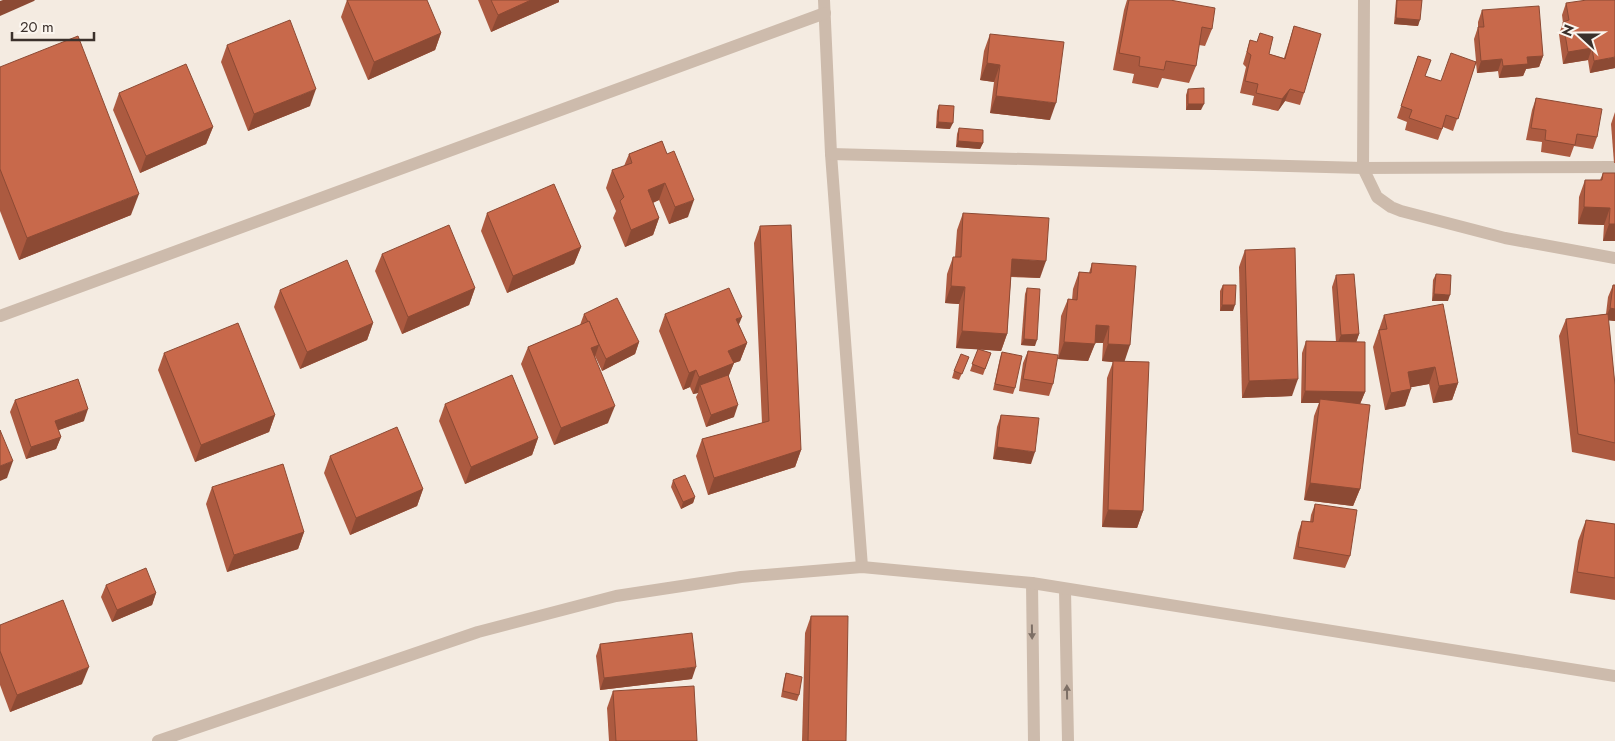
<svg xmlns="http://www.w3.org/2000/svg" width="1615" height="741" font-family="Jost,sans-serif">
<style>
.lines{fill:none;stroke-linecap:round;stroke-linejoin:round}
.minor{stroke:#cdbbac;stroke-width:12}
.wall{fill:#ac5a40}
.shaded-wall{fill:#8c4a34}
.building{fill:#c8694b;stroke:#8c4a34}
.oneway{fill:#7d6f65}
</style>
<rect width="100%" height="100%" fill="#f4ebe1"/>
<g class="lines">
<g class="minor">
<polyline points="824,0 831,154 862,567"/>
<polyline points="1364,0 1363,168 1377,197 1391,207 1401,211 1505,238 1615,258"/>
<polyline points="831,154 1363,168 1615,167"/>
<polyline points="0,316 825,13"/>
<polyline points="1032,583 1034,741"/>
<polyline points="1065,590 1068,741"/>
<polyline points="158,741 478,632 616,596 741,577 862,567 1032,583 1615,676"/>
</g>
</g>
<g class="wall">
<polygon points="347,0 441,33 435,50 368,80 341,17"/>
<polygon points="478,0 559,0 559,2 491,32"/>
<polygon points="1127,0 1170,0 1212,29 1205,46 1199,45 1196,66 1189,83 1162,78 1158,88 1132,83 1134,74 1113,70 1124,10"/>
<polygon points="1396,0 1422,0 1418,26 1394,24"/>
<polygon points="1566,3 1615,68 1590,73 1588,60 1563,64 1559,34 1563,23 1562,15"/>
<polygon points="1482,10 1543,56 1539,67 1526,69 1523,76 1499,78 1498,71 1477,73 1476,63 1453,131 1443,127 1438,140 1405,130 1407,122 1397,118 1418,56 1425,76 1441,81 1476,61 1474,39 1478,27 1478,22"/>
<polygon points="1294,26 1304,93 1300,105 1285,101 1278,111 1252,105 1254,96 1240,93 1246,67 1243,64 1250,40 1269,54 1284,58"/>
<polygon points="990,34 1050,120 990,113 994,82 980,80 984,51"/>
<polygon points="227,45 310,106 248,131 221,62"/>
<polygon points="0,67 131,215 19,260 0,211"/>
<polygon points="1188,89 1201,110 1186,110 1186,95"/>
<polygon points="119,93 213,127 206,144 140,173 113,110"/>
<polygon points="1536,98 1597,137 1593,149 1574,146 1570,157 1541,152 1542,142 1526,140 1532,110"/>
<polygon points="939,105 950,129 936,128 937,111"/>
<polygon points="1615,112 1615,163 1614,163 1611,124"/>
<polygon points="959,128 983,143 980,149 956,147 957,134"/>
<polygon points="662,141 688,217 669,224 659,200 653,203 659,218 653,235 625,247 613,218 616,211 606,188 612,170 624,166 629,154"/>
<polygon points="1603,173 1615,173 1615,241 1603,241 1604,225 1578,224 1579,197 1585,180 1600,180"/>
<polygon points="487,213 581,247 574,264 507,293 481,231"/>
<polygon points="963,213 1040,278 1011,277 1007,334 1001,351 978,349 991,353 983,375 970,371 978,349 956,348 959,304 945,303 947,274 953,257 955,257 957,230"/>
<polygon points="760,226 801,450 795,467 708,495 696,456 702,439 762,423 754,243"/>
<polygon points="1245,250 1292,396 1242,398 1239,267"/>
<polygon points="382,254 475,288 469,305 402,334 375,271"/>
<polygon points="1092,263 1124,361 1143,511 1137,528 1102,527 1107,378 1113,362 1102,361 1103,343 1095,343 1088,361 1058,359 1061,316 1068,299 1072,300 1073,289 1079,272 1089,273"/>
<polygon points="1436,274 1448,301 1432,301 1433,280"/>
<polygon points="1336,275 1359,334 1356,342 1365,392 1360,404 1360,489 1353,506 1304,500 1314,416 1319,403 1301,403 1302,353 1306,341 1336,342 1332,287"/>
<polygon points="1223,285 1233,311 1220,311 1220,291"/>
<polygon points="1613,285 1615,285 1615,321 1608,320 1615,385 1615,461 1572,452 1559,336 1566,319 1606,314 1608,297"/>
<polygon points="1027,288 1035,346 1021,345 1025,294"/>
<polygon points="280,290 373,323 367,340 300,369 274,307"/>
<polygon points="584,314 639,342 635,354 602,371 595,356 608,423 554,445 521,364 528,347 580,325"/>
<polygon points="665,314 739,325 747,343 740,361 734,363 728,377 734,417 706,427 696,397 698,393 693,394 690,387 683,390 659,331"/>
<polygon points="1384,315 1458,383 1452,400 1433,403 1429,384 1411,387 1405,406 1385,410 1373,347"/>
<polygon points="1028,351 1053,384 1049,396 1019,391 1023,363"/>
<polygon points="1002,352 1015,388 1013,394 993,390 1000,358"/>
<polygon points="164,353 275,415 269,432 195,462 158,370"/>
<polygon points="969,357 959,380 952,378 954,371"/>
<polygon points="15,400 84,421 58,430 61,437 56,449 26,459 10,412"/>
<polygon points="445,404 538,438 532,455 465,484 439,421"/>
<polygon points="1001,415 1031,464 993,459 997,427"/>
<polygon points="330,456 423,489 417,506 350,535 324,473"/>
<polygon points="673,480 695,497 693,503 681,509 671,487"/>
<polygon points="212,487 304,532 298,549 227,572 206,504"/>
<polygon points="1315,504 1350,556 1345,568 1293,559 1298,533 1302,521 1310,522 1311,515"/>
<polygon points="1586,520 1615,524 1615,600 1570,593 1578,541"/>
<polygon points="106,585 156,593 152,605 112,622 101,597"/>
<polygon points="811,616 846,741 802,741 805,633"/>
<polygon points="0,625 82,684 10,712 0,685"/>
<polygon points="600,644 692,679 600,690 596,656"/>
<polygon points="786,673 799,695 797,701 781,697 784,680"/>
<polygon points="613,691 697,741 609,741 607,708"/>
</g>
<g class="shaded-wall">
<polygon points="3,0 35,0 34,1 0,16 0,1"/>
<polygon points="531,0 559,0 559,2 491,32 498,15"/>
<polygon points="1396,18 1420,20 1418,26 1394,24"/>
<polygon points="441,33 435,50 368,80 374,62"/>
<polygon points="1592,48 1588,60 1563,64 1568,52"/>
<polygon points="1543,56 1539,67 1526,69 1523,76 1499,78 1503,66 1527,57"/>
<polygon points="1615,57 1615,68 1590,73 1594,61"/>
<polygon points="1502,59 1498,71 1477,73 1481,61"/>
<polygon points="987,63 1000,65 994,82 980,80"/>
<polygon points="316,89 310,106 248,131 254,114"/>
<polygon points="1290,89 1285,101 1278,111 1282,99"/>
<polygon points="996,96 1056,103 1050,120 990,113"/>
<polygon points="1188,104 1204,104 1201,110 1186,110"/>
<polygon points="938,122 953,123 950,129 936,128"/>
<polygon points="213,127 206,144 140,173 146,156"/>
<polygon points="958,141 983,143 980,149 956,147"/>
<polygon points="665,183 659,200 642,207 648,190"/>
<polygon points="139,194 131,215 19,260 27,238"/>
<polygon points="694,200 688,217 669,224 675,207"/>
<polygon points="1584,207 1610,208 1604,225 1578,224"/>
<polygon points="659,218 653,235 625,247 631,230"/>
<polygon points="1609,224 1615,224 1615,241 1603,241"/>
<polygon points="581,247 574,264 507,293 513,276"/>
<polygon points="1012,259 1046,261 1040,278 1006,276"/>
<polygon points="951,286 965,287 959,304 945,303"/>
<polygon points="475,288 469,305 402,334 408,317"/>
<polygon points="1434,294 1450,295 1448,301 1432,301"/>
<polygon points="1222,305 1235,305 1233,311 1220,311"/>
<polygon points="1610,308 1615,309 1615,321 1605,320"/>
<polygon points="742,317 735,334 736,319"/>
<polygon points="373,323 367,340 300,369 307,352"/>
<polygon points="1096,325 1109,326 1103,343 1090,342"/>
<polygon points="962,331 1007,334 1001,351 956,348"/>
<polygon points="1359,334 1355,346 1336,347 1341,335"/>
<polygon points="1024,339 1037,340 1035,346 1021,345"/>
<polygon points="639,342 635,354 602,371 606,359"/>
<polygon points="1064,342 1095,344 1088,361 1058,359"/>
<polygon points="747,343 740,361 734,363 727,380 700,385 698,393 693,394 699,377 728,351"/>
<polygon points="1108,344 1130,345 1124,363 1102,361"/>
<polygon points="599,345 593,362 591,348"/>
<polygon points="1435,367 1429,384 1402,389 1408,372"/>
<polygon points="696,370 690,387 683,390 689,373"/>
<polygon points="1298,379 1292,396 1242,398 1249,381"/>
<polygon points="1458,383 1452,400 1433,403 1439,386"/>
<polygon points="1411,389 1405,406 1385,410 1391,393"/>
<polygon points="1305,391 1365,392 1360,404 1320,399 1319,403 1301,403"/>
<polygon points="738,405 734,417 706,427 711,415"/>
<polygon points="615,406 608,423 554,445 561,428"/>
<polygon points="88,409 84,421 51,433 55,421"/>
<polygon points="275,415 269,432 195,462 201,445"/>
<polygon points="61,437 56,449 26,459 31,447"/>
<polygon points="538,438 532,455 465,484 471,467"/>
<polygon points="997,447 1035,452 1031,464 993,459"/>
<polygon points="801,450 795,467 708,495 714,478"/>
<polygon points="13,461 7,478 0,481 0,466"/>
<polygon points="1310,483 1360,489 1353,506 1304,500"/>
<polygon points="423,489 417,506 350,535 356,518"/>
<polygon points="695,497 693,503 681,509 683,502"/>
<polygon points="1108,510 1143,511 1137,528 1102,527"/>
<polygon points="304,532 298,549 227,572 234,555"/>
<polygon points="156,593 152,605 112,622 117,610"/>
<polygon points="89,667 82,684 10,712 17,695"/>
<polygon points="696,667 692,679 600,690 604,678"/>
</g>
<g class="building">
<polygon points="347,0 427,0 441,33 374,62"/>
<polygon points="491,0 531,0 498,15"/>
<polygon points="1129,0 1170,0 1215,8 1212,29 1202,27 1196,66 1166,61 1164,70 1139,66 1140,57 1119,53"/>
<polygon points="1397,0 1422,0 1420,20 1396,18"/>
<polygon points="1587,0 1615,0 1615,57 1594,61 1592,48 1568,52 1563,22 1569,20 1566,3"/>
<polygon points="1539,6 1543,56 1527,57 1528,64 1503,66 1502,59 1481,61 1478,27 1484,27 1482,10"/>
<polygon points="290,20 316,89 254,114 227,45"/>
<polygon points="1294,26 1321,34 1304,93 1290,89 1282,99 1256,93 1258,84 1245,81 1251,55 1247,52 1250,40 1257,42 1260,33 1273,37 1269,54 1285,59"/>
<polygon points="990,34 1064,42 1056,103 996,96 1000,65 987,63"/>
<polygon points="78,36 139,194 27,238 0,169 0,67"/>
<polygon points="1451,53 1476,62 1458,119 1446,115 1442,129 1409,118 1412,110 1401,106 1418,56 1431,60 1425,76 1441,81"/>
<polygon points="186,64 213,127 146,156 119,93"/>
<polygon points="1204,88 1204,104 1188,104 1188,89"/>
<polygon points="1536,98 1602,109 1597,137 1577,134 1575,145 1545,140 1546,130 1531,128"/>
<polygon points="939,105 954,106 953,123 938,122"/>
<polygon points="959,128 983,130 983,143 958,141"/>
<polygon points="662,141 667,154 674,151 694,200 675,207 665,183 648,190 659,218 631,230 620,201 624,197 612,170 632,163 629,154"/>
<polygon points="1603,173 1615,173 1615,224 1609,224 1610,208 1584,207 1585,180 1602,180"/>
<polygon points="554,184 581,247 513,276 487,213"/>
<polygon points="963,213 1049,218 1046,261 1012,259 1007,334 962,331 965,287 951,286 953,257 961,257"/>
<polygon points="449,225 475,288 408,317 382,254"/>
<polygon points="791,225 801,450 714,478 702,439 769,421 760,226"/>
<polygon points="1295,248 1298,379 1249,381 1245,250"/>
<polygon points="347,260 373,323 307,352 280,290"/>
<polygon points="1092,263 1136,266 1130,345 1108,344 1109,326 1096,325 1095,344 1064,342 1068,299 1077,300 1079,272 1091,273"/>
<polygon points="1354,274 1359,334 1341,335 1336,275"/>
<polygon points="1436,274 1451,275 1450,295 1434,294"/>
<polygon points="1223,285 1236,285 1235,305 1222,305"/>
<polygon points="1613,285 1615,285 1615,309 1610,308"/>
<polygon points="729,288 742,317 736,319 747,343 728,351 734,363 699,377 696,370 689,373 665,314"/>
<polygon points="1027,288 1040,289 1037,340 1024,339"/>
<polygon points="617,298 639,342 606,359 596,338 589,321 588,322 584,314"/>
<polygon points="1443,304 1458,383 1439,386 1435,367 1408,372 1411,389 1391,393 1379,330 1387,329 1384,315"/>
<polygon points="1608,314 1615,385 1615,443 1578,434 1566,319"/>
<polygon points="589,321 599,345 591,348 615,406 561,428 528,347"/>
<polygon points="238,323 275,415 201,445 164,353"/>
<polygon points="1306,341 1365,342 1365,392 1305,391"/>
<polygon points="978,349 991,353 985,369 972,364"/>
<polygon points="1028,351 1058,355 1053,384 1023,379"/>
<polygon points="1002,352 1022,356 1015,388 995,384"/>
<polygon points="961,354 969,357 962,374 954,371"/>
<polygon points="1113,361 1149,362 1143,511 1108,510"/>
<polygon points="512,375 538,438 471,467 445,404"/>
<polygon points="728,375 738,405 711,415 700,385"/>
<polygon points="78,379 88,409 55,421 61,437 31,447 15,400"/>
<polygon points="1320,399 1370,405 1360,489 1310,483"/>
<polygon points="1001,415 1039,418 1035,452 997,447"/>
<polygon points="397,427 423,489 356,518 330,456"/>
<polygon points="0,430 13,461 0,466"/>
<polygon points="283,464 304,532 234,555 212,487"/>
<polygon points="685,475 695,497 683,502 673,480"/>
<polygon points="1315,504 1357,510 1350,556 1298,547 1302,521 1313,522"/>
<polygon points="1586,520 1615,524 1615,578 1577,572"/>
<polygon points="146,568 156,593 117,610 106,585"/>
<polygon points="63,600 89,667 17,695 0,651 0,625"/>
<polygon points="811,616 848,616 846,741 808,741"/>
<polygon points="692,633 696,667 604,678 600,644"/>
<polygon points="786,673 802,677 799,695 783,691"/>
<polygon points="694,686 697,741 616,741 613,691"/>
</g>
<defs><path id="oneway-solid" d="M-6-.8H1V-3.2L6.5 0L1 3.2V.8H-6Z" transform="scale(1.25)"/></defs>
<g class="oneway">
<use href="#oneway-solid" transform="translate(1032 632) rotate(89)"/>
<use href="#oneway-solid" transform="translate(1067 692) rotate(-91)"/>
</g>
<g transform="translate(1580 35) rotate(291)" stroke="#fbf5ee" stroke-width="4" paint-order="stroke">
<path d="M0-4L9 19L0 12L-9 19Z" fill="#3b302b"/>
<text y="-8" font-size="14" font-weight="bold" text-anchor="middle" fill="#3b302b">N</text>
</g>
<path d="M12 32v8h82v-8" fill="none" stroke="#3b302b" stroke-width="2.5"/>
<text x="20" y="32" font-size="15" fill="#3b302b" stroke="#fbf5ee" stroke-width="4" paint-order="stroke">20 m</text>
</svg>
